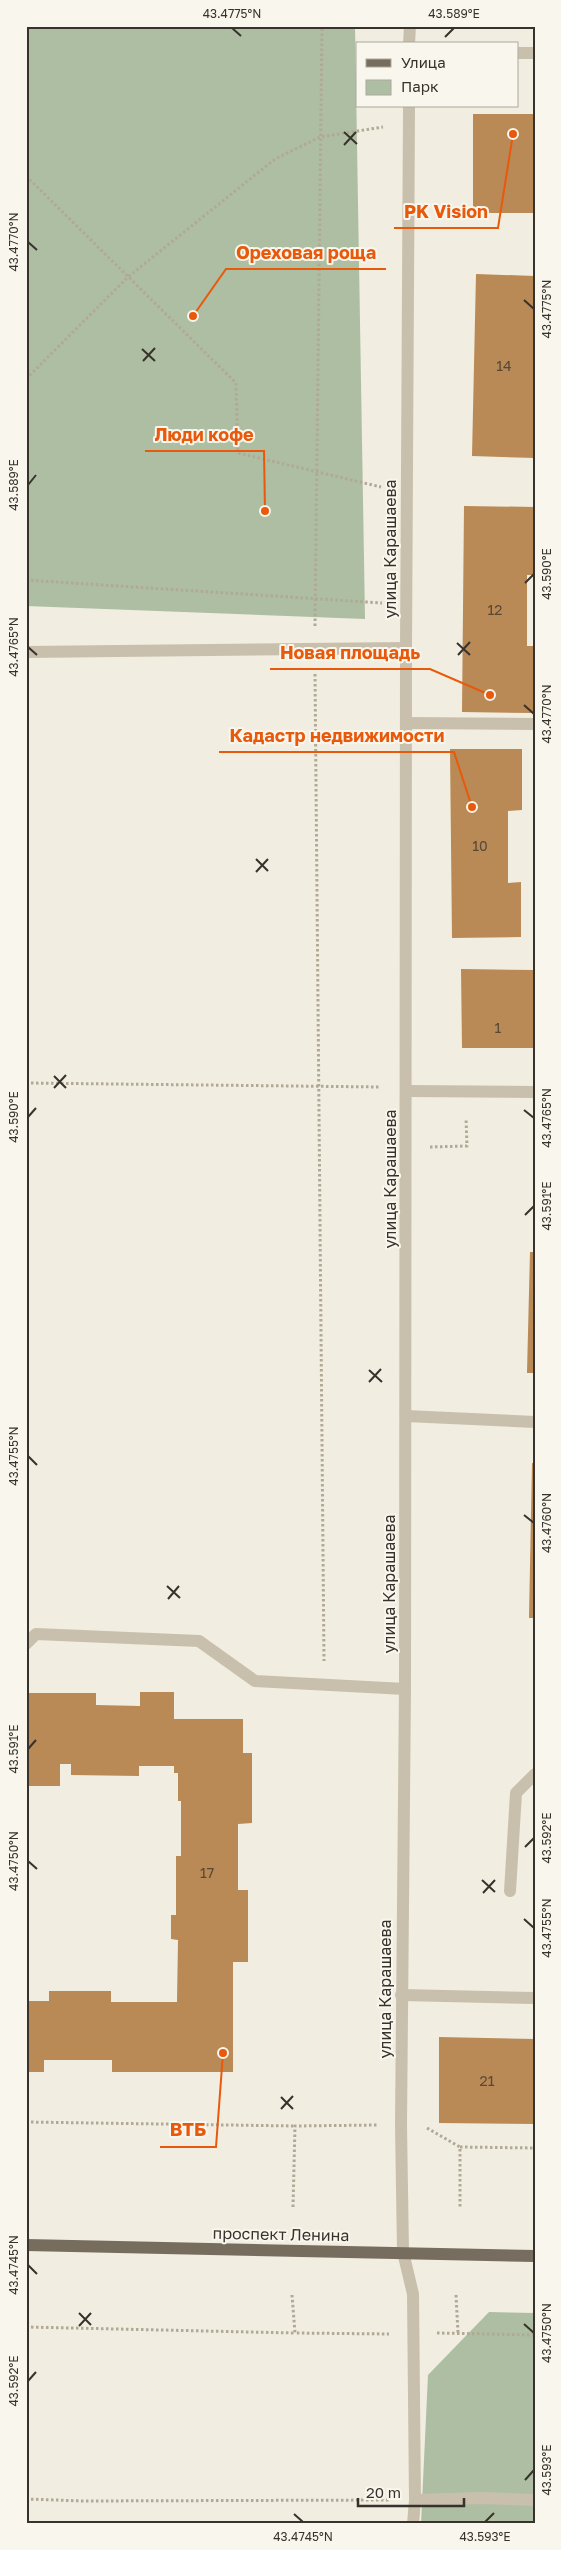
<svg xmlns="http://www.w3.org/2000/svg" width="561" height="2550" font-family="'Golos Text',sans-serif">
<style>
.park{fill:#adbea2}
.building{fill:#b98956}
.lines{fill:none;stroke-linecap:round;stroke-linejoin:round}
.path{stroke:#b1a996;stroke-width:3;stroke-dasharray:2.5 2.5;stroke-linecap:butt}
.minor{stroke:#c8c0ad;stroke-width:12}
.major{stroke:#776d5e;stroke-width:12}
.ticks{fill:none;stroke:#37322b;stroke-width:2}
.labels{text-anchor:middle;stroke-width:4;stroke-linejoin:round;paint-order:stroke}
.number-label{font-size:14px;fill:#584836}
.street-label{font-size:16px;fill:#37322b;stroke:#f8f6ed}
.leader{fill:none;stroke:#e8590c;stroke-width:2}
.callout-dot{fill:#e8590c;stroke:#f8f6ed;stroke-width:2}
.callout-label{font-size:18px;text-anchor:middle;font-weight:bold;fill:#e8590c;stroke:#f8f6ed;stroke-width:4;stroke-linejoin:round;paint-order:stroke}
.neatline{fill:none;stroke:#37322b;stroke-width:2}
.ticks-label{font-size:12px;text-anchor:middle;fill:#37322b}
</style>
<rect width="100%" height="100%" fill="#f1ede0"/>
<g class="park">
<polygon points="26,26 355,26 365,619 26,606"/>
<polygon points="489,2312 535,2313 535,2524 421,2524 428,2375"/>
</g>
<g class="building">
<rect x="473" y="114" width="62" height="99"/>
<polygon points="476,274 535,276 535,458 472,456"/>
<polygon points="464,506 535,507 535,575 527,575 527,646 535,646 535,713 462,712"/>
<polygon points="450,749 522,749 522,810 508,811 508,883 521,882 521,937 452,938"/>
<polygon points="461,969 535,970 535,1048 462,1048"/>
<polygon points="530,1252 535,1252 535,1373 527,1373"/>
<polygon points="532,1463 535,1463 535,1618 529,1618"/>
<polygon points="140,1692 174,1692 174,1719 243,1719 243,1753 252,1753 252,1823 238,1824 238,1890 248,1890 248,1962 233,1962 233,2072 112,2072 112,2060 44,2060 44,2072 26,2072 26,2001 49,2001 49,1991 111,1991 111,2002 177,2002 178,1940 171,1939 171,1915 176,1915 176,1856 181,1856 181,1801 178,1801 178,1773 174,1773 174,1766 139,1766 139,1776 71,1775 71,1764 60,1764 60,1786 26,1786 26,1693 96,1693 96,1705 140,1706"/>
<polygon points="439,2037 535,2039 535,2124 439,2123"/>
</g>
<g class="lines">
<g class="path">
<polyline points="26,176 236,383 238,453 381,487"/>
<polyline points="26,379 128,277 275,159 320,137 383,127"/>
<polyline points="26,580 382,603"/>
<polyline points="315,626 322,26"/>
<polyline points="315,674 324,1661"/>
<polyline points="26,1083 381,1087"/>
<polyline points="430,1147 467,1146 466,1118"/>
<polyline points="26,2122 295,2126"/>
<polyline points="427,2128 460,2147 460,2208"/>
<polyline points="460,2147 535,2148"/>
<polyline points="293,2207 295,2126 378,2125"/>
<polyline points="292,2295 295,2333 389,2334"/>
<polyline points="456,2295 458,2333"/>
<polyline points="26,2327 295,2333"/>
<polyline points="437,2333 535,2335"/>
<polyline points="26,2499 84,2501 391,2500"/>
</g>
<g class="minor">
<polyline points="409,44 410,26"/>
<polyline points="517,53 535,53"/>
<polyline points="409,106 406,648 405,1689 401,2125 403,2252 413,2294 415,2500 413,2524"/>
<polyline points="26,652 406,648"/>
<polyline points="406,723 535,724"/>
<polyline points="407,1091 535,1092"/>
<polyline points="406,1416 535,1422"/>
<polyline points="26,1644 36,1634 199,1641 255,1681 405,1689"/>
<polyline points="510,1891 516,1793 535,1774"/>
<polyline points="401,1995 535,1998"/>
<polyline points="415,2500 481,2498 535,2500"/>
</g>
<polyline class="major" points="26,2245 535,2256"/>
</g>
<path class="ticks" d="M 232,28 L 241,36M 445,37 L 454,28M 344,132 L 357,144M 344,145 L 356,132M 28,242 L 37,250M 524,300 L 534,309M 142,349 L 155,361M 143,361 L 155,348M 28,485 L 36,475M 525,583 L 534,574M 457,643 L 470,655M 28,647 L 37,655M 458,655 L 470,642M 524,705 L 534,714M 256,859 L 268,871M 256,872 L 268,859M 54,1076 L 66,1088M 54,1088 L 66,1075M 524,1110 L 534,1118M 28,1117 L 36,1108M 525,1215 L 534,1206M 369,1370 L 382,1382M 369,1382 L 381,1369M 28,1456 L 37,1465M 524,1515 L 534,1523M 167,1586 L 180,1598M 168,1599 L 179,1586M 28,1749 L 36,1740M 525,1847 L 534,1838M 28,1861 L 37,1869M 482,1880 L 495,1892M 483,1893 L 495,1880M 524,1919 L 534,1928M 281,2097 L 293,2109M 281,2109 L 293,2096M 28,2265 L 37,2274M 79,2313 L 91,2325M 524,2324 L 534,2333M 79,2326 L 91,2313M 28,2381 L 36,2372M 525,2480 L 534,2470M 294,2514 L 303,2522M 485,2522 L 494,2513"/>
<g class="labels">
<g class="number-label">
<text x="504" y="371">14</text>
<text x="495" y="615">12</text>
<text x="480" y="851">10</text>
<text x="498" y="1033">1</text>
<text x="207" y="1878">17</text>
<text x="487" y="2086">21</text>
</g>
<g class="street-label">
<text transform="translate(390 549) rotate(-90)" y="6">улица Карашаева</text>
<text transform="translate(390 1179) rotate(-90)" y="6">улица Карашаева</text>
<text transform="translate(389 1584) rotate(-90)" y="6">улица Карашаева</text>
<text transform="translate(385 1989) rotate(-90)" y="6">улица Карашаева</text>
<text transform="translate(281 2234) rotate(1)" y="6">проспект Ленина</text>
</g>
</g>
<path class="leader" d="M513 134L498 228H394M193 316L226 269H386M265 511L264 451H145M490 695L430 669H270M472 807L454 752H219M223 2053L216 2147H160"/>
<g class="callout-dot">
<circle cx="513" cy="134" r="5"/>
<circle cx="193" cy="316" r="5"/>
<circle cx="265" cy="511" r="5"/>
<circle cx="490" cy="695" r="5"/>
<circle cx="472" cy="807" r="5"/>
<circle cx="223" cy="2053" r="5"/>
</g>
<g class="callout-label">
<text x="446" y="218">PK Vision</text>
<text x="306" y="259">Ореховая роща</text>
<text x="204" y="441">Люди кофе</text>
<text x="350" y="659">Новая площадь</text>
<text x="337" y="742">Кадастр недвижимости</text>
<text x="188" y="2136">ВТБ</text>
</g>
<rect width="561" height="2550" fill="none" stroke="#f8f6ed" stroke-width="55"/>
<rect x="356" y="42" width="162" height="65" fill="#f8f6ed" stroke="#aba89f"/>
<rect x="366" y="59" width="25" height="8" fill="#776d5e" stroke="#aba89f"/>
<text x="401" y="68" font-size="15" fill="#37322b">Улица</text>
<rect x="366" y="80" width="25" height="15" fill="#adbea2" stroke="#aba89f"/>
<text x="401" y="92" font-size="15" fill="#37322b">Парк</text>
<path d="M358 2498v8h106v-8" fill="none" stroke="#37322b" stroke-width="2.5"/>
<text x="366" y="2498" font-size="15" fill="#37322b" stroke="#f8f6ed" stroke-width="4" paint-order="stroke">20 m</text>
<rect x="28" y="28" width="506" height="2494" class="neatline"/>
<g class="ticks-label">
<text x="232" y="18">43.4775°N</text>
<text x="454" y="18">43.589°E</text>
<text transform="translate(14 242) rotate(-90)" y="4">43.4770°N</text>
<text transform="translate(547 309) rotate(-90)" y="4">43.4775°N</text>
<text transform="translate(14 485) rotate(-90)" y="4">43.589°E</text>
<text transform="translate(547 574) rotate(-90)" y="4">43.590°E</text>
<text transform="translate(14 647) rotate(-90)" y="4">43.4765°N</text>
<text transform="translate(547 714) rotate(-90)" y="4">43.4770°N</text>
<text transform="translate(14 1117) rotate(-90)" y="4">43.590°E</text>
<text transform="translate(547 1118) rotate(-90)" y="4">43.4765°N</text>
<text transform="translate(547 1206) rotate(-90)" y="4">43.591°E</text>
<text transform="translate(14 1456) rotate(-90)" y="4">43.4755°N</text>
<text transform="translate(547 1523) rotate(-90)" y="4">43.4760°N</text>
<text transform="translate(14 1749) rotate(-90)" y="4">43.591°E</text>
<text transform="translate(547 1838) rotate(-90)" y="4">43.592°E</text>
<text transform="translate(14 1861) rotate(-90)" y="4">43.4750°N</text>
<text transform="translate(547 1928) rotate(-90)" y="4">43.4755°N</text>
<text transform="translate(14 2265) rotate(-90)" y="4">43.4745°N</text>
<text transform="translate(547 2333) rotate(-90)" y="4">43.4750°N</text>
<text transform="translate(14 2381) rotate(-90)" y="4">43.592°E</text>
<text transform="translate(547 2470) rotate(-90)" y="4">43.593°E</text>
<text x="303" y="2541">43.4745°N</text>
<text x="485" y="2541">43.593°E</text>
</g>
</svg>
